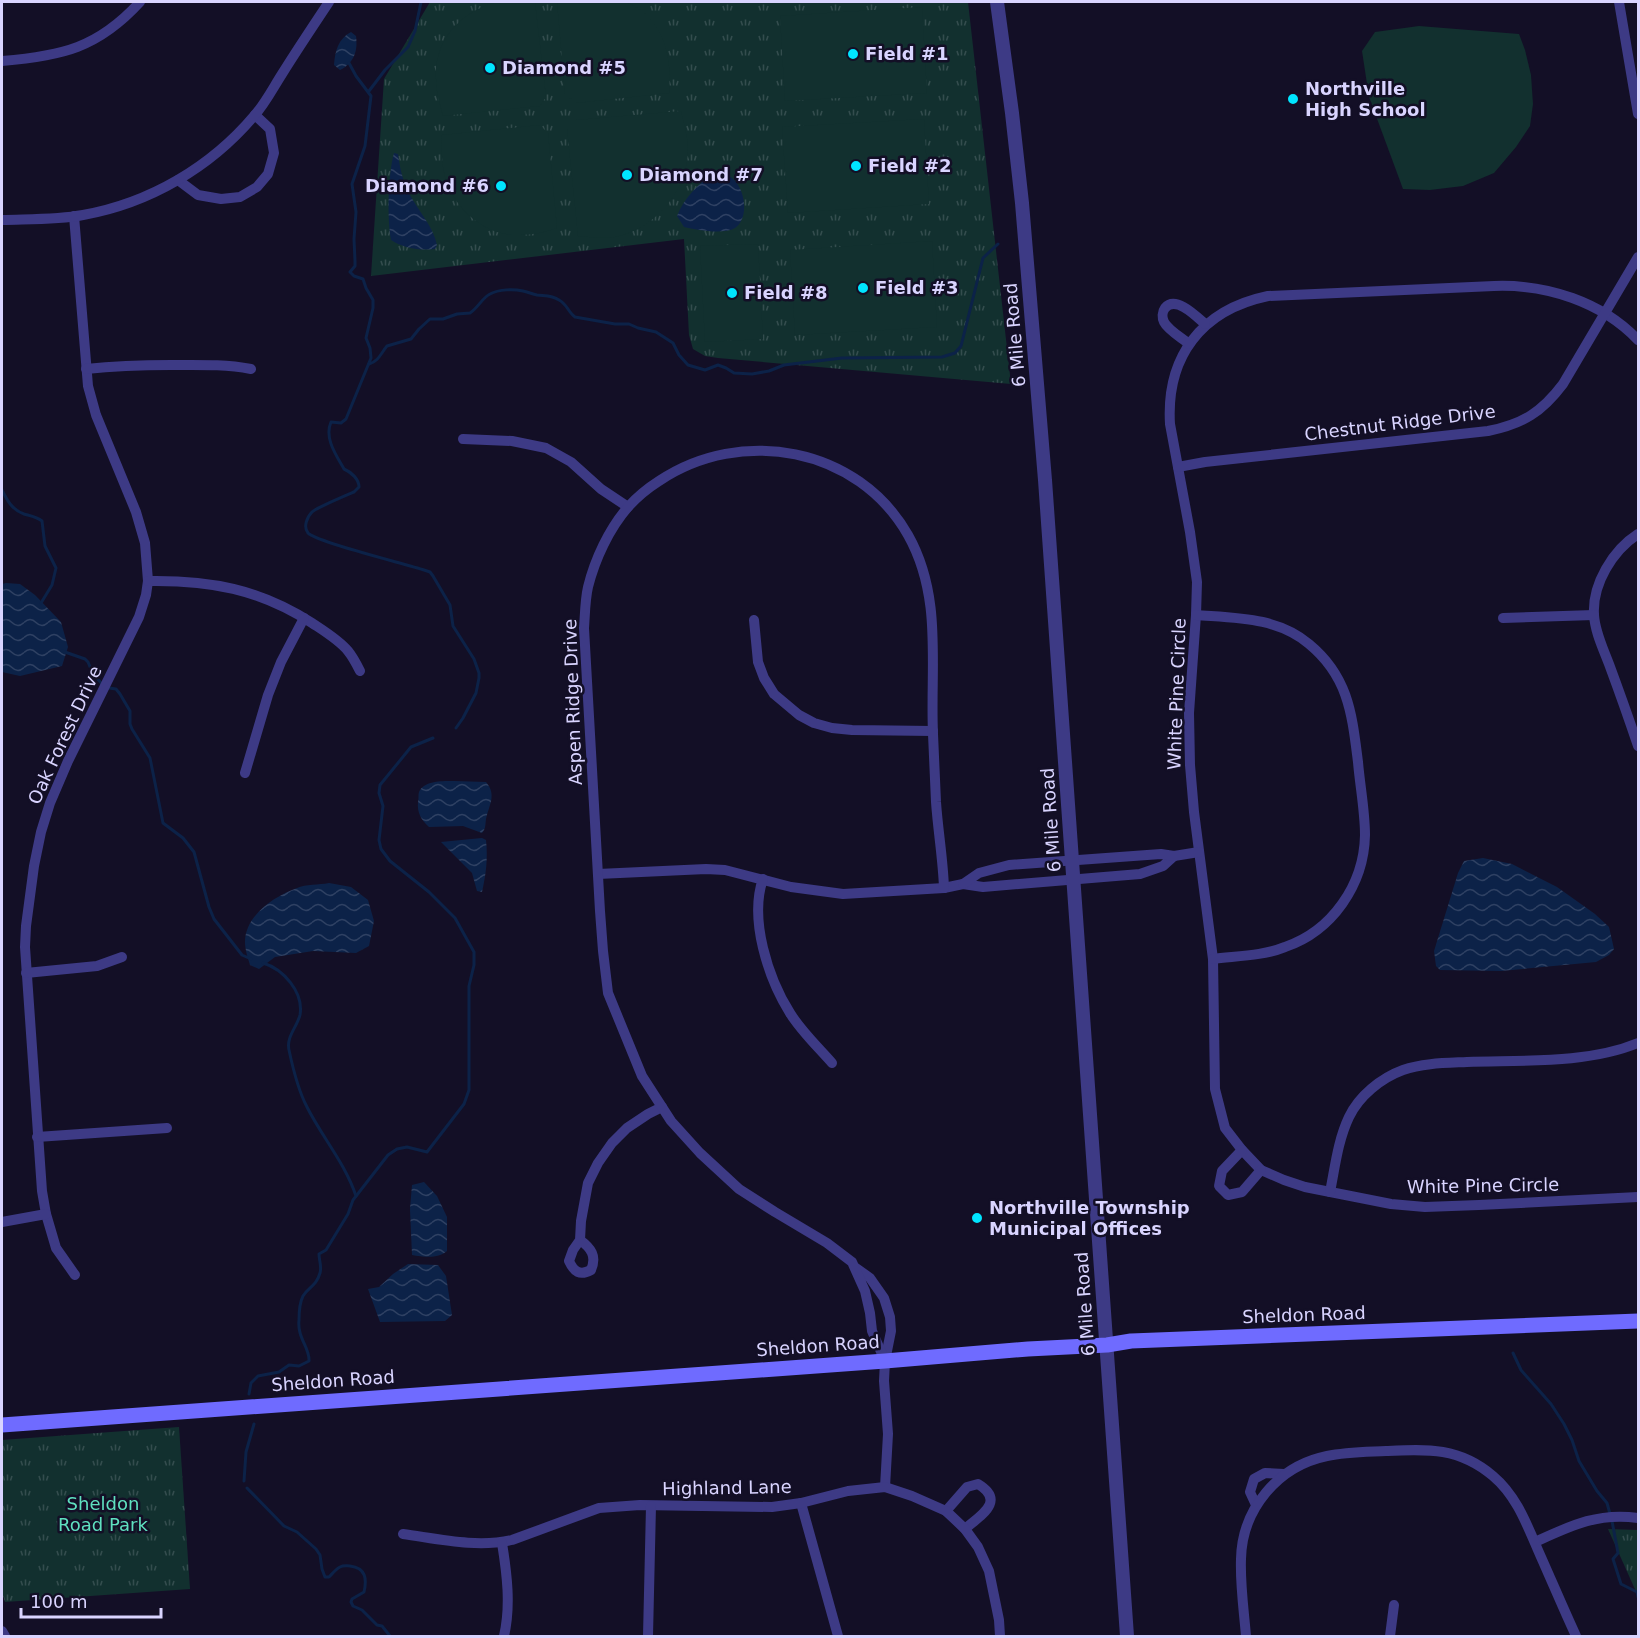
<svg xmlns="http://www.w3.org/2000/svg" width="1640" height="1638" font-family="'DejaVu Sans',sans-serif">
<style>
.grass{fill:url(#grass-tufts)}
.pitch{fill:#12302f}
.water{fill:url(#water-waves)}
.lines{fill:none;stroke-linecap:round;stroke-linejoin:round}
.stream{stroke:#0c2248;stroke-width:3}
.minor{stroke:#3d3a85;stroke-width:10}
.tertiary{stroke:#3d3a85;stroke-width:14}
.secondary{stroke:#6f6bff;stroke-width:15}
.poi-dot{fill:#00e5ff;stroke:#130f26;stroke-width:2}
.labels{text-anchor:middle;stroke-width:5;stroke-linejoin:round;paint-order:stroke}
.poi-label{font-size:18px;font-weight:bold;fill:#d9d4ff;stroke:#130f26;text-anchor:start}
.street-label{font-size:18px;fill:#d9d4ff;stroke:#130f26}
.park-label{font-size:18px;fill:#5fe0c0;stroke:#130f26}
</style>
<defs>
<pattern id="grass-tufts" width="24" height="20" patternUnits="userSpaceOnUse" patternTransform="scale(1.5)"><rect width="24" height="20" fill="#12302f"/><path d="M3 7l-1-3M5 7V3M7 7l1-3M15 17l-1-3M17 17v-4M19 17l1-3" fill="none" stroke="#344d4e"/></pattern>
<pattern id="water-waves" width="16" height="10" patternUnits="userSpaceOnUse" patternTransform="scale(1.5)"><rect width="16" height="10" fill="#0c2248"/><path d="M0 5q4-4 8 0t8 0" fill="none" stroke="#2f4163"/></pattern>
</defs>
<rect width="100%" height="100%" fill="#130f26"/>
<g class="grass">
<polygon points="430,2 968,2 1011,384 718,358 705,356 693,349 689,335 684,239 371,276 384,79"/>
<polygon points="179,1427 190,1589 5,1602 2,1592 2,1440"/>
<polygon points="1608,1529 1638,1530 1638,1596"/>
</g>
<g class="pitch">
<path d="M 497,2 L 535,2 L 546,97 L 540,106 L 443,116 C 440,104 436,92 436,79 C 434,39 461,12 497,2 Z"/>
<path d="M 557,2 L 627,2 C 664,20 672,55 669,93 L 576,103 L 565,94 Z"/>
<polygon points="922,7 927,93 785,101 780,16"/>
<polygon points="1419,26 1519,34 1525,50 1531,75 1533,104 1530,126 1516,147 1494,173 1463,186 1430,190 1403,189 1369,97 1362,51 1375,32"/>
<path d="M 681,111 C 684,123 687,135 688,147 C 689,189 656,229 615,237 C 603,239 590,237 578,236 L 567,129 L 576,120 Z"/>
<polygon points="924,119 929,204 788,213 782,127"/>
<path d="M 540,125 L 548,133 L 557,228 C 545,232 533,235 520,235 C 486,237 454,209 445,177 C 441,163 442,149 442,135 Z"/>
<polygon points="932,241 937,327 795,335 790,250"/>
<polygon points="758,244 763,339 705,342 700,246"/>
</g>
<g class="water">
<path d="M 351,32 L 356,36 C 358,51 354,63 340,70 L 334,65 C 335,51 338,39 351,32 Z"/>
<path d="M 394,153 L 398,154 C 400,169 403,182 410,195 C 419,212 433,226 437,245 L 435,249 C 420,251 403,248 391,240 C 387,217 388,175 394,153 Z"/>
<path d="M 714,173 C 720,174 727,174 732,178 C 745,188 750,218 735,228 C 723,235 697,230 684,227 L 677,216 C 684,198 698,184 714,173 Z"/>
<polygon points="6,583 20,584 35,595 61,622 68,647 62,666 20,676 2,672 2,584"/>
<path d="M 454,781 L 486,782 C 497,795 489,805 486,819 C 485,826 486,828 482,833 L 463,826 L 429,827 C 421,820 417,812 418,802 C 419,798 418,795 419,792 C 424,780 444,781 454,781 Z"/>
<path d="M 482,838 L 486,840 C 488,859 486,874 482,892 L 477,891 L 472,873 L 441,842 Z"/>
<polygon points="1483,858 1512,864 1557,887 1595,914 1609,927 1614,949 1609,955 1596,962 1501,971 1440,970 1436,966 1434,951 1458,873 1464,861"/>
<path d="M 329,883 L 351,887 L 368,900 L 374,921 L 369,946 L 356,953 L 313,951 L 275,957 L 259,969 L 250,965 C 248,958 245,950 245,942 C 245,915 275,896 297,888 C 306,884 319,885 329,883 Z"/>
<path d="M 424,1182 L 437,1196 L 447,1217 L 447,1251 C 438,1259 424,1257 412,1255 L 410,1209 L 412,1185 Z"/>
<polygon points="408,1264 438,1265 446,1276 452,1315 445,1321 380,1322 368,1289 379,1287 393,1274"/>
</g>
<g class="lines">
<g class="stream">
<path d="M 349,63 L 356,76 L 371,96 L 365,146 L 352,184 L 356,212 L 354,239 L 355,261 L 355,266 L 350,272 L 354,276 L 363,279 L 366,288 L 373,300 L 373,308 L 366,338 L 370,348 L 371,358 L 346,419 L 341,423 L 331,422 C 324,438 336,455 344,469 C 351,472 359,479 359,487 L 354,492 C 347,495 316,508 312,512 C 307,517 303,527 308,533 C 316,542 406,564 424,570 L 430,572 L 433,576 L 450,605 L 453,626 L 474,659 L 479,673 L 479,678 L 476,693 L 463,718 L 456,728"/>
<polyline points="369,91 385,70 408,47 415,31 421,2"/>
<path d="M 369,364 C 379,361 381,353 387,346 L 411,339 L 419,329 L 430,319 L 443,319 L 457,314 L 470,313 C 478,308 482,298 490,294 C 499,289 514,289 523,291 C 528,292 532,294 537,295 C 545,296 552,295 559,300 C 567,304 568,312 575,317 L 615,324 L 629,324 L 638,328 L 656,332 L 673,343 L 679,355 L 688,365 L 705,370 L 718,365 L 726,368 L 734,373 L 752,374 L 769,371 L 784,365 L 842,358 L 942,357 L 955,353 L 961,346 L 983,258 L 998,244"/>
<path d="M 2,490 C 7,500 12,510 24,514 C 31,516 37,517 42,521 L 45,546 L 56,568 L 52,585 L 41,603"/>
<polyline points="62,651 85,659 88,662 93,674 103,685"/>
<polyline points="109,688 116,689 120,694 130,711 130,724 132,729 150,758 163,823 183,838 194,852 209,907 214,919 242,955 251,959"/>
<path d="M 263,963 C 283,969 304,992 300,1015 C 297,1027 286,1037 289,1050 C 293,1069 298,1090 307,1107 C 322,1137 345,1163 356,1196"/>
<polyline points="1513,1353 1521,1370 1551,1404 1564,1424 1572,1440 1579,1461 1597,1491 1607,1503 1610,1514"/>
<path d="M 249,1394 L 251,1383 L 258,1376 L 279,1372 L 289,1365 L 299,1366 L 309,1361 C 310,1348 297,1338 299,1320 C 299,1313 300,1302 303,1296 C 308,1287 316,1287 320,1273 C 322,1266 319,1261 319,1254 L 326,1250 L 348,1214 L 353,1200 L 388,1155 L 397,1149 L 407,1147 L 427,1152 L 464,1104 L 469,1090 L 469,986 L 474,965 L 474,952 L 455,918 L 429,892 L 390,861 L 381,849 L 379,840 L 383,806 L 379,793 L 380,785 L 411,747 L 433,738"/>
<polyline points="244,1481 246,1452 254,1424"/>
<path d="M 247,1488 L 284,1526 L 297,1532 L 316,1549 L 320,1555 L 322,1569 L 325,1577 L 329,1577 C 332,1574 336,1569 340,1567 C 344,1565 346,1566 350,1566 C 366,1568 367,1579 364,1592 L 352,1599 L 351,1602 L 353,1606 L 362,1610 L 377,1625 L 382,1626 L 390,1636"/>
<polyline points="1612,1521 1618,1553 1613,1559 1621,1584 1637,1592 1638,1597"/>
</g>
<g class="minor">
<polyline points="1619,2 1638,114"/>
<path d="M 2,61 C 62,56 98,48 140,2"/>
<polyline points="178,180 198,195 221,199 240,197 257,187 268,174 274,153 270,129 255,115"/>
<polyline points="74,216 88,386 96,415 136,512 145,543 148,581 146,595 139,617 68,761 50,803 41,832 34,866 26,926 25,947 42,1191 46,1214 56,1248 75,1275"/>
<path d="M 2,220 C 28,219 57,220 83,215 C 150,203 211,167 254,116 C 265,104 273,88 282,74 C 297,50 313,26 329,2"/>
<path d="M 1638,340 C 1602,302 1547,284 1494,286 L 1268,296 C 1201,310 1166,357 1170,424 L 1190,532 L 1197,582 L 1196,615 L 1189,713 L 1190,765 L 1194,812 L 1213,959 L 1215,1089 L 1225,1128 L 1242,1150 L 1261,1170 L 1284,1180 L 1305,1187 L 1391,1204 L 1425,1207 L 1479,1205 L 1638,1197"/>
<path d="M 1189,344 C 1182,338 1168,330 1164,322 C 1162,318 1162,312 1165,308 C 1176,295 1197,317 1205,324"/>
<path d="M 86,369 C 114,366 142,365 171,365 C 199,365 224,364 251,369"/>
<polyline points="463,439 512,441 546,448 571,462 601,489 628,507"/>
<path d="M 1178,467 L 1205,462 L 1488,431 C 1523,424 1542,412 1563,384 L 1638,257"/>
<path d="M 1638,534 C 1613,550 1592,584 1594,615 C 1595,632 1603,648 1609,664 C 1619,691 1629,719 1638,746"/>
<path d="M 148,581 C 210,580 259,589 312,623 C 324,631 339,640 348,651 C 353,657 357,665 360,671"/>
<path d="M 1196,615 C 1235,618 1277,617 1309,644 C 1349,677 1352,715 1358,762 C 1360,786 1365,811 1365,835 C 1364,885 1332,931 1285,947 C 1263,956 1237,956 1213,959"/>
<polyline points="1503,618 1594,615"/>
<polyline points="754,620 758,662 764,678 774,694 799,715 814,723 832,728 852,730 933,731"/>
<polyline points="245,773 268,695 281,662 304,618"/>
<polyline points="598,874 706,869 725,870 791,887 843,894 944,888 963,884 983,887 1140,874 1163,866 1174,856"/>
<path d="M 763,879 C 749,919 768,978 790,1013 C 801,1031 818,1047 832,1063"/>
<polyline points="963,884 979,873 1009,865 1161,854 1174,856 1199,852"/>
<polyline points="26,973 97,966 122,957"/>
<polyline points="37,1137 167,1128"/>
<polyline points="1242,1150 1222,1171 1219,1186 1228,1195 1242,1192 1261,1170"/>
<path d="M 1330,1192 C 1335,1167 1338,1140 1349,1117 C 1359,1096 1381,1078 1403,1070 C 1423,1063 1446,1063 1467,1062 C 1522,1060 1587,1064 1638,1043"/>
<polyline points="2,1222 46,1214"/>
<path d="M 580,1240 C 591,1248 597,1256 591,1270 C 580,1276 574,1272 569,1261 L 573,1250 L 580,1240 L 581,1221 L 588,1183 L 598,1163 L 612,1143 L 627,1128 L 648,1114 L 662,1107"/>
<polyline points="856,1268 870,1278 884,1298 890,1317 891,1331 885,1361 884,1381 888,1434 885,1487"/>
<path d="M 885,1361 L 872,1331 L 870,1313 L 865,1291 L 852,1262 L 827,1243 L 775,1212 L 739,1189 L 700,1153 L 671,1121 L 642,1076 L 608,993 L 603,951 L 600,911 L 584,628 C 585,615 585,600 588,587 C 595,559 609,529 628,507 C 637,497 648,488 659,481 C 741,426 858,447 908,535 C 943,597 930,666 933,734 C 934,757 935,779 936,802 C 938,831 943,859 944,888"/>
<polyline points="801,1503 838,1636"/>
<polyline points="1256,1505 1250,1492 1254,1479 1265,1473 1284,1474"/>
<path d="M 946,1511 L 967,1487 L 978,1484 C 1006,1501 981,1515 965,1529"/>
<path d="M 403,1534 C 439,1539 477,1548 512,1540 L 599,1508 L 640,1505 L 772,1507 L 801,1503 L 848,1491 L 885,1487 L 912,1496 L 946,1511 L 965,1529 L 978,1547 L 989,1571 L 999,1620 L 1000,1636"/>
<path d="M 1535,1542 C 1570,1526 1598,1512 1638,1518"/>
<path d="M 502,1543 C 507,1574 511,1606 504,1636"/>
<polyline points="2,1631 5,1636"/>
<polyline points="648,1636 651,1506"/>
<path d="M 1246,1636 C 1244,1611 1240,1585 1241,1559 C 1242,1509 1278,1466 1327,1456 C 1346,1452 1366,1452 1386,1451 C 1427,1449 1459,1447 1493,1476 C 1518,1497 1528,1528 1541,1557 C 1553,1584 1564,1610 1576,1636"/>
<polyline points="1390,1636 1394,1605"/>
</g>
<polyline class="tertiary" points="997,2 1012,113 1022,203 1045,480 1127,1636"/>
<polyline class="secondary" points="2,1425 885,1361 1028,1349 1107,1345 1131,1341 1638,1321"/>
</g>
<g class="poi-dot">
<circle cx="853" cy="54" r="6"/>
<circle cx="490" cy="68" r="6"/>
<circle cx="1293" cy="99" r="6"/>
<circle cx="856" cy="166" r="6"/>
<circle cx="627" cy="175" r="6"/>
<circle cx="501" cy="186" r="6"/>
<circle cx="863" cy="288" r="6"/>
<circle cx="732" cy="293" r="6"/>
<circle cx="977" cy="1218" r="6"/>
</g>
<g class="labels">
<g class="poi-label">
<text x="865" y="60">Field #1</text>
<text x="502" y="74">Diamond #5</text>
<text x="1305" y="95">Northville<tspan x="1305" dy="21">High School</tspan></text>
<text x="868" y="172">Field #2</text>
<text x="639" y="181">Diamond #7</text>
<text x="489" y="192" text-anchor="end">Diamond #6</text>
<text x="875" y="294">Field #3</text>
<text x="744" y="299">Field #8</text>
<text x="989" y="1214">Northville Township<tspan x="989" dy="21">Municipal Offices</tspan></text>
</g>
<g class="street-label">
<text transform="translate(1015 335) rotate(-95)" y="6">6 Mile Road</text>
<text transform="translate(1400 423) rotate(-7)" y="6">Chestnut Ridge Drive</text>
<text transform="translate(1177 694) rotate(-88)" y="6">White Pine Circle</text>
<text transform="translate(573 702) rotate(-92)" y="6">Aspen Ridge Drive</text>
<text transform="translate(65 735) rotate(-65)" y="6">Oak Forest Drive</text>
<text transform="translate(1051 820) rotate(-94)" y="6">6 Mile Road</text>
<text transform="translate(1483 1186) rotate(-1)" y="6">White Pine Circle</text>
<text transform="translate(1085 1304) rotate(-94)" y="6">6 Mile Road</text>
<text transform="translate(1304 1315) rotate(-2)" y="6">Sheldon Road</text>
<text transform="translate(818 1346) rotate(-4)" y="6">Sheldon Road</text>
<text transform="translate(333 1381) rotate(-4)" y="6">Sheldon Road</text>
<text transform="translate(727 1488) rotate(-1)" y="6">Highland Lane</text>
</g>
<g class="park-label">
<text x="103" y="1510">Sheldon<tspan x="103" dy="21">Road Park</tspan></text>
</g>
</g>
<rect width="1640" height="1638" fill="none" stroke="#d9d4ff" stroke-width="6"/>
<path d="M21 1608v9h140v-9" fill="none" stroke="#d9d4ff" stroke-width="3"/>
<text x="30" y="1608" font-size="18" fill="#d9d4ff" stroke="#130f26" stroke-width="4.5" paint-order="stroke">100 m</text>
</svg>
